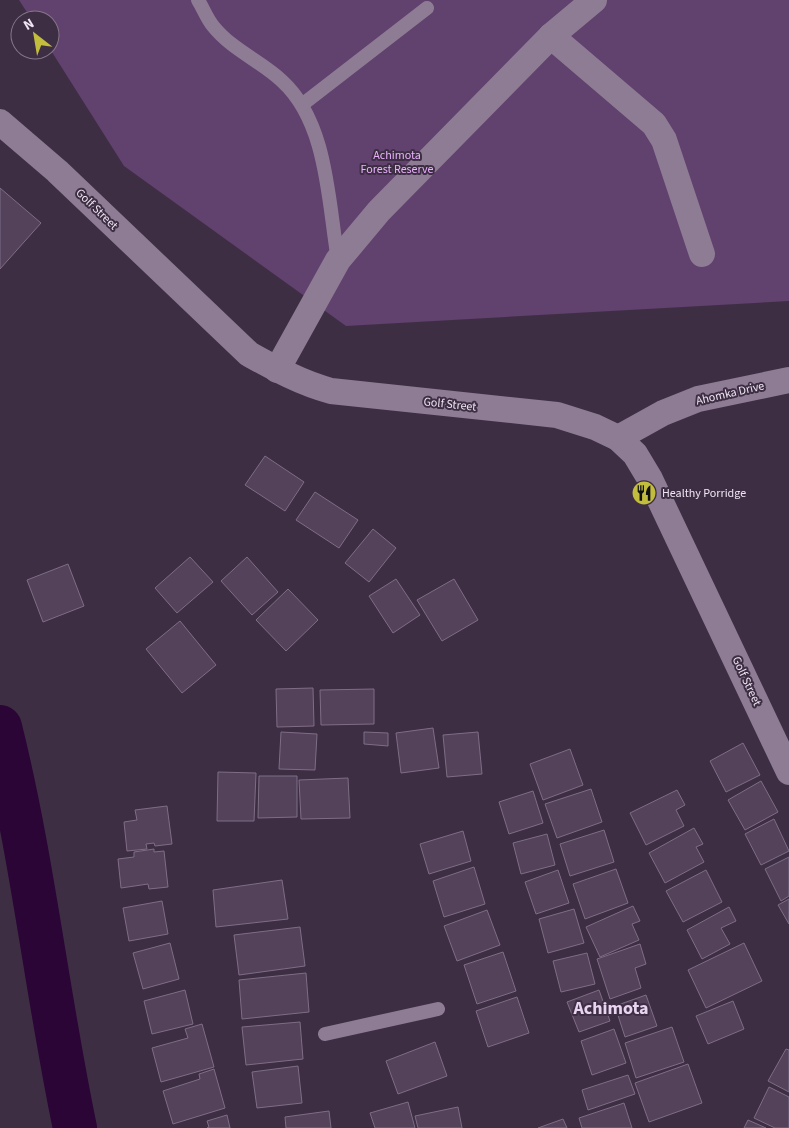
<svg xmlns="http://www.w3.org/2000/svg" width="789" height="1128" font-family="'Source Sans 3',sans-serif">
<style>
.green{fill:#61416d}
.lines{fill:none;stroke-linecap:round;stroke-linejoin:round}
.river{stroke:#2a0536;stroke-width:44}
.building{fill:#53425a;stroke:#7f6d86}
.service{stroke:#8e7c95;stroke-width:14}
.minor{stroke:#8e7c95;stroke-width:26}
.labels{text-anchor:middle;stroke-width:4;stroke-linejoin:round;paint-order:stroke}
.park-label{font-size:12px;fill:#eab3ff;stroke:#3e2e44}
.street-label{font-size:12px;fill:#efe5f3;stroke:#3e2e44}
.poi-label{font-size:12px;fill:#efe5f3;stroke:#3e2e44;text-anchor:start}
.district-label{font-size:18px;font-weight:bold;fill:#e8d4f0;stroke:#3e2e44}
</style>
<rect width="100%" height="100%" fill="#3e2e44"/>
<polygon class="green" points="19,0 789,0 789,301 346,326 124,166 50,49 50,20 32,20"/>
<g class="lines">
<path class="river" d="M 0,727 C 33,859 47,995 75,1128"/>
</g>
<g class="building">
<polygon points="0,188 41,223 0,269"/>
<polygon points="265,456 304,482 285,511 245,485"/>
<polygon points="315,492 358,520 339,548 296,520"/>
<polygon points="373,529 396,548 369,582 345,563"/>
<polygon points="190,557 213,582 177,613 155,588"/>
<polygon points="247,557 278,592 252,615 221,581"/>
<polygon points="68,564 84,606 43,622 27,580"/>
<polygon points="396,579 420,615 393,633 369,596"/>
<polygon points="454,579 478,620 442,641 417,600"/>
<polygon points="288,589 318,620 286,651 256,620"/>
<polygon points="180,621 216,665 182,693 146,649"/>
<polygon points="313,688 314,726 277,727 276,689"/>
<polygon points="374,689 374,724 321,725 320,690"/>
<polygon points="433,728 439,768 401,773 396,733"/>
<polygon points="281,732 317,734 315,770 279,769"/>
<polygon points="364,732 388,733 388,746 364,744"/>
<polygon points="478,732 482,774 447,777 443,735"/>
<polygon points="743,743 760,775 726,792 710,761"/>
<polygon points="570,749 583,785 543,800 530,764"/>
<polygon points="218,772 256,773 254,821 217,821"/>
<polygon points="259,776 297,776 297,817 258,818"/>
<polygon points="348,778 350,818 301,819 299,780"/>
<polygon points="761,781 778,812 745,830 728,800"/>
<polygon points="591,789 602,822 557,838 545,804"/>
<polygon points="677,790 685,805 676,810 684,826 646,845 630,813"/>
<polygon points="533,791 543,823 509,834 499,802"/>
<polygon points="167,806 172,844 155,846 154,843 146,844 147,849 127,851 124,822 137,820 135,810"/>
<polygon points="774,819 789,851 761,865 745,834"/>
<polygon points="694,828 703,844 696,847 704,862 665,883 649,853"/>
<polygon points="604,830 614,862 570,876 560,844"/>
<polygon points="463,831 471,861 429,874 420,844"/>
<polygon points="547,834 555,865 521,874 513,843"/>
<polygon points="154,849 154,852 164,851 168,887 149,889 148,884 121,888 118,859 134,857 134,852"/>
<polygon points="789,857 789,896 781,901 765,869"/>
<polygon points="474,867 485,904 444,917 433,881"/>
<polygon points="616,869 628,903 585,919 573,884"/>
<polygon points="558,870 569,903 536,914 525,882"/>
<polygon points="706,870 722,902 683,922 666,891"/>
<polygon points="282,880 288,919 216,927 213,890"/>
<polygon points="789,899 789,924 778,905"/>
<polygon points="162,901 168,934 129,941 123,908"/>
<polygon points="633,906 640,921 632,924 639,940 600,957 586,927"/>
<polygon points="729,907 736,921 721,928 730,944 702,959 687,930"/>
<polygon points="574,909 584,943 548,953 539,919"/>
<polygon points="487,910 500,945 457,961 444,926"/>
<polygon points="300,927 305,966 239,975 234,935"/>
<polygon points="170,943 179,979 143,989 133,953"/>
<polygon points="744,943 762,981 706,1008 688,970"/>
<polygon points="640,944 646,964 635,968 641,988 610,999 597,959"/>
<polygon points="503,952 516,991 477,1004 464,965"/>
<polygon points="587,953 595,984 561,992 553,961"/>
<polygon points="306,973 309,1012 242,1019 239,980"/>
<polygon points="185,990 193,1024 152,1034 144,1001"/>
<polygon points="599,990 610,1021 579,1032 567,1002"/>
<polygon points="646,995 657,1026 625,1037 615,1006"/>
<polygon points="517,997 529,1033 488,1047 476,1011"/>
<polygon points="733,1001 744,1029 708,1044 696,1016"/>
<polygon points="300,1022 303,1059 246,1065 242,1027"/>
<polygon points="202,1024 214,1067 161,1082 152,1048 188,1038 185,1029"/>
<polygon points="672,1027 684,1062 636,1078 625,1043"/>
<polygon points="614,1029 626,1063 592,1075 581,1041"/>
<polygon points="435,1042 447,1076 398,1094 386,1061"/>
<polygon points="786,1049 789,1050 789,1092 768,1081"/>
<polygon points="688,1064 702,1103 649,1122 635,1083"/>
<polygon points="298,1066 302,1103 257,1108 252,1072"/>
<polygon points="214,1069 225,1108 173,1124 163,1091 200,1079 199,1074"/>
<polygon points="628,1075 635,1094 588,1110 582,1090"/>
<polygon points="769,1087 789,1097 789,1128 775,1128 754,1118"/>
<polygon points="408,1102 415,1128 375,1128 370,1113"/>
<polygon points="624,1103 632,1128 582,1128 579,1118"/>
<polygon points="458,1107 462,1128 418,1128 415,1116"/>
<polygon points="329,1111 331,1128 286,1128 285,1117"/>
<polygon points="227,1115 230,1128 207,1128 209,1127 207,1121"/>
<polygon points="563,1119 567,1128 538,1128"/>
<polygon points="748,1120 766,1128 744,1128"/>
</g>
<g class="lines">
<g class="service">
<path d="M 198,0 C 203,8 207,19 213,26 C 232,50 261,61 282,81 C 328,123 328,202 338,260"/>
<polyline points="303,104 427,8"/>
<polyline points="325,1034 438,1009"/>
</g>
<g class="minor">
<polyline points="551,36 654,124 664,140 702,254"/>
<path d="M 0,122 L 57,171 L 249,354 C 276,369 301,383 331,391 L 557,415 L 595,427 L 618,438 L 635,454 L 650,479 L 789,772"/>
<polyline points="277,370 338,260 379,211 551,36 594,0"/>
<polyline points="618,438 663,413 698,399 789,380"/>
</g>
</g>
<defs>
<symbol id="restaurant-disc" viewBox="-11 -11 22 22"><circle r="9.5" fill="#c3bd3e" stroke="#3e2e44"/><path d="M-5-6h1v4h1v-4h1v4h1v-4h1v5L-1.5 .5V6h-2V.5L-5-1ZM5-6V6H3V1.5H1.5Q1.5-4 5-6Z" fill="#111"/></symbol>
</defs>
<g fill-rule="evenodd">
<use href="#restaurant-disc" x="630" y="479" width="28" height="28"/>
</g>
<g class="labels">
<g class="park-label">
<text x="397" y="159">Achimota<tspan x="397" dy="14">Forest Reserve</tspan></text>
</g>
<g class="street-label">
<text transform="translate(97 209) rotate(44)" y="4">Golf Street</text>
<text transform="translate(730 393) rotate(-13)" y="4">Ahomka Drive</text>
<text transform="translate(450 404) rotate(6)" y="4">Golf Street</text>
<text transform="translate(747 681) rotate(65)" y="4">Golf Street</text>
</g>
<g class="poi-label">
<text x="662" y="497">Healthy Porridge</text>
</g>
<g class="district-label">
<text x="611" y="1014">Achimota</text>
</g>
</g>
<g transform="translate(35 35) rotate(329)"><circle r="24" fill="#3e2e44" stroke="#85778a"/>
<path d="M0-4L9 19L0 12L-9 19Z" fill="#c3bd3e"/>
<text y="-8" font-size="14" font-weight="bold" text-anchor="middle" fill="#efe5f3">N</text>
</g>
</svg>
